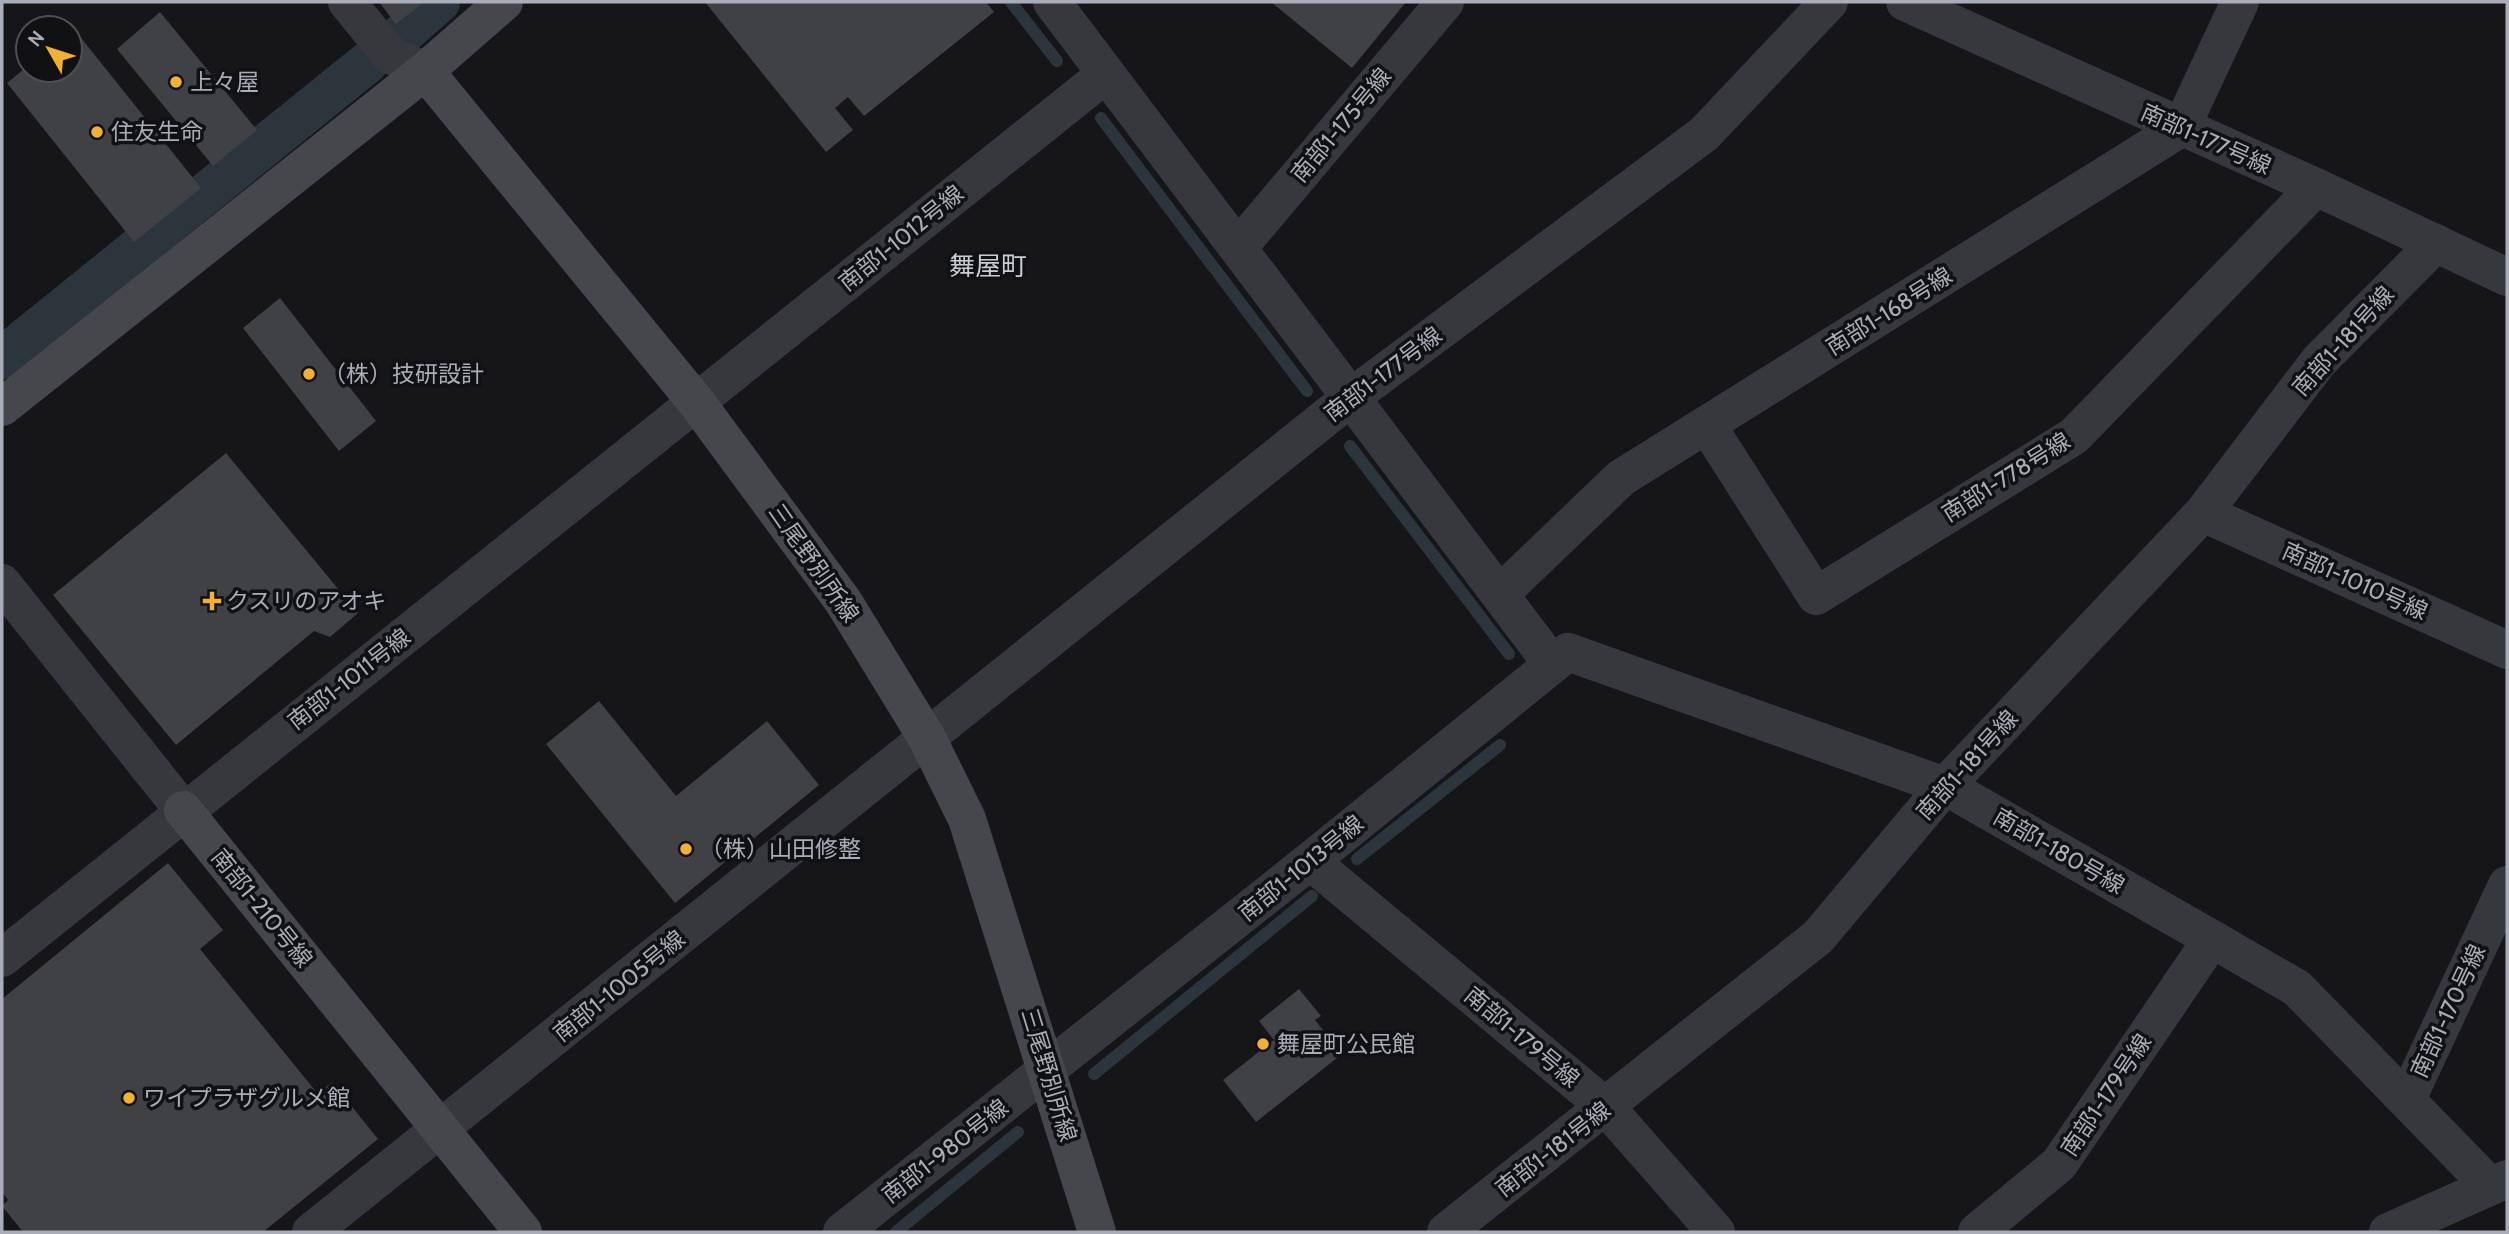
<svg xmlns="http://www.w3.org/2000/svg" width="2509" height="1234" font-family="Cabin,'Noto Sans JP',sans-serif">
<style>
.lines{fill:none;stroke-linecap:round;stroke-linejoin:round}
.stream{stroke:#2c353c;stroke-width:12}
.canal{stroke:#2c353c;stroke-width:42}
.building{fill:#404145}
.street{stroke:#37383d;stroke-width:38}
.secondary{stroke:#45474d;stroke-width:38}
.poi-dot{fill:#f2b134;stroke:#111113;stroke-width:2.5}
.labels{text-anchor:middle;stroke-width:7;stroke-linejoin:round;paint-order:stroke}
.poi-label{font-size:23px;fill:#a8adb8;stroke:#111113;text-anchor:start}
.street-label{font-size:23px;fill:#a8adb8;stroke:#111113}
.quarter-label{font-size:26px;fill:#c9ccd4;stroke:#111113}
</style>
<rect width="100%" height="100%" fill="#161618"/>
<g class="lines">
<g class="stream">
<polyline points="1011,2 1057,61"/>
<polyline points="1101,118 1307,391"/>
<polyline points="1350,446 1509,654"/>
<polyline points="1357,859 1500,745"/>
<polyline points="1094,1074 1312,896"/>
<polyline points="896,1232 1018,1132"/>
</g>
<g class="canal">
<polyline points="399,37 439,2"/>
<polyline points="2,358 367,63"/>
</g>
</g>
<g class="building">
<polygon points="379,2 424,2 396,24"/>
<polygon points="705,2 986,2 994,12 864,116 848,97 835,108 853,130 826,152"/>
<polygon points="1271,2 1406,2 1352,68"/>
<polygon points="160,12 257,130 213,166 117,49"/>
<polygon points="74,29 201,188 134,242 7,83 28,66 28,70 70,70 70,32"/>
<polygon points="280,298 376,421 339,451 243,328"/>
<polygon points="226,453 358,613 330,637 314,631 176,745 53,595"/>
<polygon points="599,701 676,796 767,721 819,785 675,903 546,744"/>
<polygon points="168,863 223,930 200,949 318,1094 332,1082 378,1139 263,1232 23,1232 2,1206 8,1200 2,1192 2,999"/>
<polygon points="1299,989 1321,1016 1315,1020 1342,1054 1256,1122 1223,1080 1274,1040 1259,1021"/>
</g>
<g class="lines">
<g class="street">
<polyline points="347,2 390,55 425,71"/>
<polyline points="1052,2 1552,664"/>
<polyline points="1905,2 2316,187 2507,277"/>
<polyline points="1238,248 1445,2"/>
<polyline points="1707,425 1816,596 2074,436 2316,187"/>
<polyline points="2203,513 2507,650"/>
<polyline points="2,583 183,810"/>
<polyline points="1500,594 1621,478 2181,128 2240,2"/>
<polyline points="1310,861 1606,1107 1716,1232"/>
<polyline points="2,958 1106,74"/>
<polyline points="2407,1099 2507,885"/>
<polyline points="311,1232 1350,398 1704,134 1829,2"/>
<polyline points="842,1232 1310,861 1568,652 1945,786 2212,939 2297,988 2490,1186"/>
<polyline points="1446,1232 1818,937 1945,786 2203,513 2319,361 2436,243"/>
<polyline points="1977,1232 2059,1164 2212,939"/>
<polyline points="2388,1232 2507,1179"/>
</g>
<g class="secondary">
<polyline points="425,71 697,403 843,601 927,738 967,819 1097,1232"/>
<polyline points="2,407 425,71 504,2"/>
<polyline points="183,810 523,1232"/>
</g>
</g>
<g class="poi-dot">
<circle cx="176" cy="82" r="7"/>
<circle cx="97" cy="132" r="7"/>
<circle cx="309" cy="374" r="7"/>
<path d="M208.5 590.5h7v7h7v7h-7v7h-7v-7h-7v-7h7z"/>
<circle cx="686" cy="849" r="7"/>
<circle cx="1263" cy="1044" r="7"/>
<circle cx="129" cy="1098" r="7"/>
</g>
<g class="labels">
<g class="poi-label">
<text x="190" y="90">上々屋</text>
<text x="111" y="140">住友生命</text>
<text x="323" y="382">（株）技研設計</text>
<text x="226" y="609">クスリのアオキ</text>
<text x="700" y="857">（株）山田修整</text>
<text x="1277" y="1052">舞屋町公民館</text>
<text x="143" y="1106">ワイプラザグルメ館</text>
</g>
<g class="street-label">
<text transform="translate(1341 125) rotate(-50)" y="8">南部1-175号線</text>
<text transform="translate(2206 139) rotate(24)" y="8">南部1-177号線</text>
<text transform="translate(901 238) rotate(-39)" y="8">南部1-1012号線</text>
<text transform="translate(1889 311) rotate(-32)" y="8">南部1-168号線</text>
<text transform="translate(2343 341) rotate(-48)" y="8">南部1-181号線</text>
<text transform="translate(1383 374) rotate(-37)" y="8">南部1-177号線</text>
<text transform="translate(2006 477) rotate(-32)" y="8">南部1-778号線</text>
<text transform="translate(814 563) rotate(55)" y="8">三尾野別所線</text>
<text transform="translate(2355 581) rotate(24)" y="8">南部1-1010号線</text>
<text transform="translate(349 679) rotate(-38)" y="8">南部1-1011号線</text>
<text transform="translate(1967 765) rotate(-48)" y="8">南部1-181号線</text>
<text transform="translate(2059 851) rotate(30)" y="8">南部1-180号線</text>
<text transform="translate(1301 868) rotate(-39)" y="8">南部1-1013号線</text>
<text transform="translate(262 908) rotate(51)" y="8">南部1-210号線</text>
<text transform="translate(619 986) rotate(-39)" y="8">南部1-1005号線</text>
<text transform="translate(2448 1011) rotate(-65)" y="8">南部1-170号線</text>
<text transform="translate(1522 1037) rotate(40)" y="8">南部1-179号線</text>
<text transform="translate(1049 1075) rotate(73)" y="8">三尾野別所線</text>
<text transform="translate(2106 1095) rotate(-56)" y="8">南部1-179号線</text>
<text transform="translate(1553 1149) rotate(-38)" y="8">南部1-181号線</text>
<text transform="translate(945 1151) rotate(-38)" y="8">南部1-980号線</text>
</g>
<g class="quarter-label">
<text x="988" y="275">舞屋町</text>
</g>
</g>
<rect width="2509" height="1234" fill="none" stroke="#a8adb8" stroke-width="7"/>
<g transform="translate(49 49) rotate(309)"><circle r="33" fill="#111113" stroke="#4d4f55" stroke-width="2"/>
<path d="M0-5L12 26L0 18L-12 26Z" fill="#f2b134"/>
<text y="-10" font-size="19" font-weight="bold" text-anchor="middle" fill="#a8adb8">N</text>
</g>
</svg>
